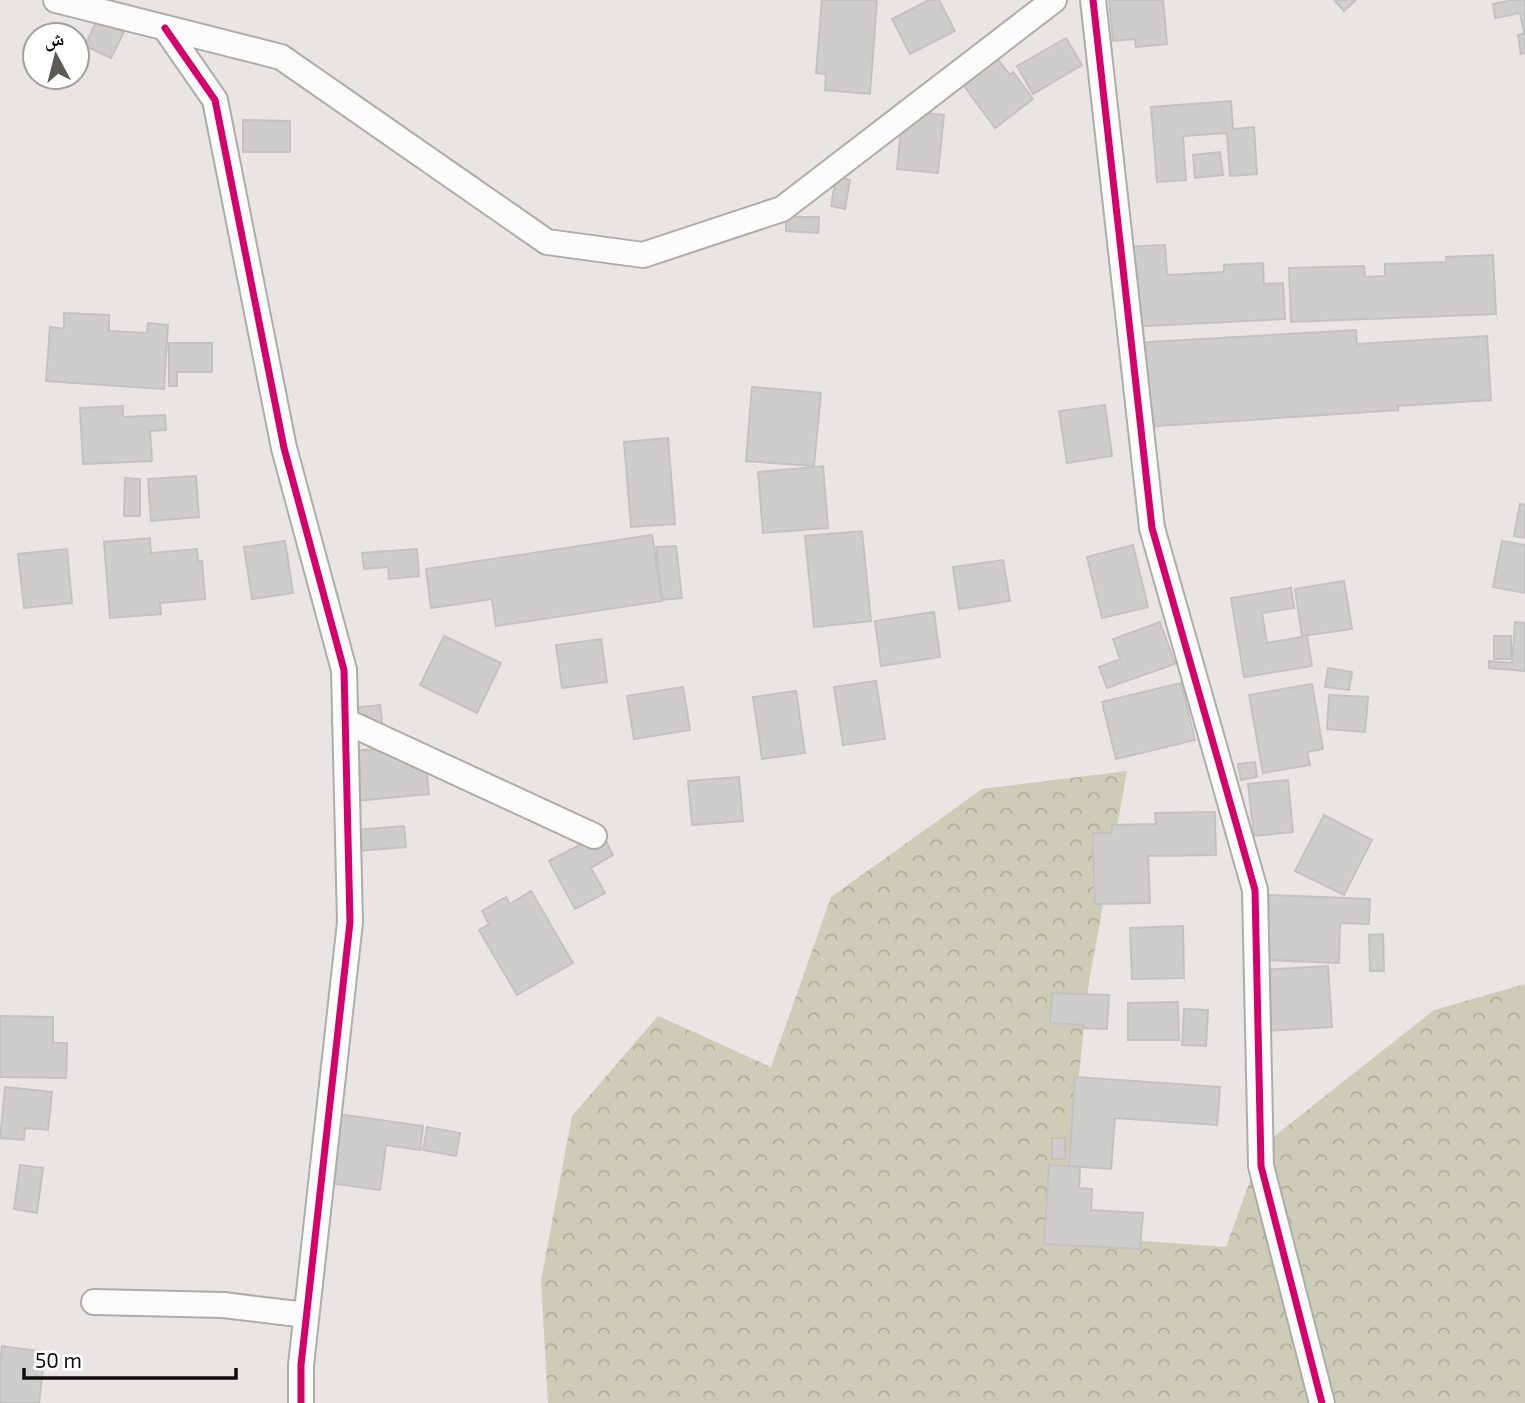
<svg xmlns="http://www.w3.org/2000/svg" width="1525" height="1403" font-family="'Exo 2','Noto Naskh Arabic',sans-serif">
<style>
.forest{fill:url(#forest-crowns)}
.building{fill:#cfcdcb;stroke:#c4c2c0;stroke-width:2}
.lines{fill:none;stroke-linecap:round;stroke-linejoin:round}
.minor-casing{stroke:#aeaca9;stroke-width:28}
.minor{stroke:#fcfbfb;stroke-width:24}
.cycleway-casing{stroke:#fff;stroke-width:11}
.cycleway{stroke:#d6006c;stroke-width:7}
</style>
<defs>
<pattern id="forest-crowns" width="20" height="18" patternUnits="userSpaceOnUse" patternTransform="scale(1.75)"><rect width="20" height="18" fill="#ccccb7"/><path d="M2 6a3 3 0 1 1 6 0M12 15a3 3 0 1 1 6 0" fill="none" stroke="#aeae9c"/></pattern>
</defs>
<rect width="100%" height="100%" fill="#e8e5e2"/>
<polygon class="forest" points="1127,771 1088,988 1062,1235 1226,1247 1263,1145 1434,1010 1525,984 1525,1403 548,1403 541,1281 572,1116 658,1016 771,1067 831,897 982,789"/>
<g class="building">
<polygon points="822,0 877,0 870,94 825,90 826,74 816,73"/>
<polygon points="929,0 939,0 955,31 910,54 892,19"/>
<polygon points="1109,0 1163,0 1167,44 1136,47 1135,39 1113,41"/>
<polygon points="1334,0 1356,0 1344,11"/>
<polygon points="1512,0 1525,0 1525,53 1521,54 1518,35 1524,33 1520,13 1495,18 1493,4"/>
<polygon points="97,19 124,32 111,58 85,46"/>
<polygon points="1066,38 1082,65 1033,94 1017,66"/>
<polygon points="987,45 1010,75 1013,72 1033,99 995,128 953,71"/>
<polygon points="1231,101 1233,129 1254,127 1257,174 1230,176 1227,133 1183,136 1186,180 1157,182 1151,107"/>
<polygon points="903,111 944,115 938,173 897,169"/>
<polygon points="243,120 290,121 290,152 243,152"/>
<polygon points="1220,152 1223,175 1195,178 1193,155"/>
<polygon points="836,177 850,180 845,209 831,206"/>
<polygon points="786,217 819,217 818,233 786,231"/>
<polygon points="1165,245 1167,275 1224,272 1224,265 1263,263 1264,284 1283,283 1285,319 1126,327 1122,247"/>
<polygon points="1493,255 1496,314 1291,322 1289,268 1364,266 1365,277 1385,276 1385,264 1446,262 1446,257"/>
<polygon points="64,313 109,315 109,331 147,333 148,323 168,325 164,389 46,381 50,327 64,329"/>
<polygon points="1356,330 1357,344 1487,336 1491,400 1398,406 1398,410 1143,427 1133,343"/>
<polygon points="169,343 212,343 212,372 177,372 177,386 169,386"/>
<polygon points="752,387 821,393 814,466 746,461"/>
<polygon points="1105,405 1112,456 1067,463 1059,411"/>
<polygon points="123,406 123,417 165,415 166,430 150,431 152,461 83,464 80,408"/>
<polygon points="668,438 675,524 631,527 624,442"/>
<polygon points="823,466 828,528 763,533 758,472"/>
<polygon points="196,476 199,517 151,521 148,479"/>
<polygon points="125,478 140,479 140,516 124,516"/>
<polygon points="1520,504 1525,505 1525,538 1514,536"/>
<polygon points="862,531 871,621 814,627 805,536"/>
<polygon points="652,535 662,601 496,626 492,599 431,608 426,569"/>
<polygon points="150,538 151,553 197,549 198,562 202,561 205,599 160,603 161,614 110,618 104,542"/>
<polygon points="285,541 293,593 252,599 244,547"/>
<polygon points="1502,541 1525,545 1525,593 1493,587"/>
<polygon points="1133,545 1148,607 1102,618 1087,557"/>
<polygon points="676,546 682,598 662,600 656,547"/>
<polygon points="67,549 72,603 24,608 18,554"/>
<polygon points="417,549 419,576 389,579 388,567 364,569 362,553"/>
<polygon points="1003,560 1010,601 959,609 953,567"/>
<polygon points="1344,581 1352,629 1302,636 1295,589"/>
<polygon points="1291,588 1294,608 1262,613 1267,643 1307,636 1312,666 1244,677 1231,598"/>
<polygon points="934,612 940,657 881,666 875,621"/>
<polygon points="1160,622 1175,664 1107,688 1099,667 1120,659 1113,639"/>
<polygon points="1515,622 1525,623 1525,671 1489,668 1489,661 1512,663"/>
<polygon points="444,636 501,663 477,713 420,685"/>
<rect x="1494" y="636" width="17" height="23"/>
<polygon points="601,639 607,682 562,688 556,645"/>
<polygon points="1328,668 1352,672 1349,690 1325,687"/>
<polygon points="876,681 885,739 843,745 834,687"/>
<polygon points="1181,683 1195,740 1116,759 1102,702"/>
<polygon points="1312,684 1323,749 1307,752 1310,765 1263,773 1249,695"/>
<polygon points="683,687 690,730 634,739 627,696"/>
<polygon points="796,691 805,753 762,759 753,697"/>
<polygon points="1329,695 1368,697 1365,732 1327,729"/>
<polygon points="380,705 383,730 341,709"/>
<polygon points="424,744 429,794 346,802 356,751"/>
<polygon points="1255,762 1257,777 1241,780 1238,764"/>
<polygon points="739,777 743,821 692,825 688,781"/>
<polygon points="1288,780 1293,832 1254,836 1248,784"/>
<polygon points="1215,812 1216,855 1148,856 1150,903 1095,904 1093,833 1112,833 1112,825 1156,824 1155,813"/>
<polygon points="1324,815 1372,840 1344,895 1295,871"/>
<polygon points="404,826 406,847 358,851 356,830"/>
<polygon points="602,833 613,855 591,868 605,893 575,909 549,861"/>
<polygon points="531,891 573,963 517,995 479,930 489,924 482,911 506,897 510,904"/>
<polygon points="1269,895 1370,899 1369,924 1340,923 1339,963 1267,960"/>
<polygon points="1183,926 1184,978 1132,979 1130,928"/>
<polygon points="1383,934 1384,971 1370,971 1369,935"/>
<polygon points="1328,966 1332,1027 1265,1031 1260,970"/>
<polygon points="1052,993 1109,995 1107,1029 1083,1028 1083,1025 1050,1023"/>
<polygon points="1178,1002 1179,1040 1128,1040 1128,1003"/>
<polygon points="1184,1009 1208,1010 1206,1046 1182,1045"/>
<polygon points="0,1016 53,1017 53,1043 67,1043 66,1078 0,1077"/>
<polygon points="1075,1077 1220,1087 1217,1125 1115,1118 1111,1169 1069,1166"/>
<polygon points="5,1087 52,1092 48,1130 25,1128 24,1140 0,1138"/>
<polygon points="338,1114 423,1126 420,1150 386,1145 380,1190 328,1183"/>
<polygon points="427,1127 460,1133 456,1156 423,1150"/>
<rect x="1052" y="1138" width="13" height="21"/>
<polygon points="20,1165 43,1168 37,1213 14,1209"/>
<polygon points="1049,1165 1080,1167 1079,1188 1092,1189 1091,1210 1143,1213 1140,1249 1044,1244"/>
<polygon points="2,1346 45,1352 39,1403 0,1403 0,1365"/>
</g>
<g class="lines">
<defs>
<g id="minor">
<polyline points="56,0 281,57 547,242 643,255 782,209 1054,0"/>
<polyline points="1093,0 1152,528 1255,890 1261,1166 1322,1403"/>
<polyline points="165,28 215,100 284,448 344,670 350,922 301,1365 301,1403"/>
<polyline points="345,721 594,836"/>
<polyline points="94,1302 223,1305 306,1315"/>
</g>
</defs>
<use href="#minor" class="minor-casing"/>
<use href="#minor" class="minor"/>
<defs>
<g id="cycleway">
<polyline points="1093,0 1152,528 1255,890 1261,1166 1322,1403"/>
<polyline points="165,28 215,100 284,448 344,670 350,922 301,1365 301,1403"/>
</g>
</defs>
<use href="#cycleway" class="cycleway-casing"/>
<use href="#cycleway" class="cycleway"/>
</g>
<g transform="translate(56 56) rotate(353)"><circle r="33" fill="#ffffff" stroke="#9f9f9e" stroke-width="2"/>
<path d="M0-5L12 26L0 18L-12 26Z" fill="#5c5957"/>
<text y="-10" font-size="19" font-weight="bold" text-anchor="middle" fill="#100e0c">ش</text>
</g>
<path d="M24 1368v10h212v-10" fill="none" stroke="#100e0c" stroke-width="3.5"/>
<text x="35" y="1368" font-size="21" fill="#100e0c" stroke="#ffffff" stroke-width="5" paint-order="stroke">50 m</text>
</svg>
